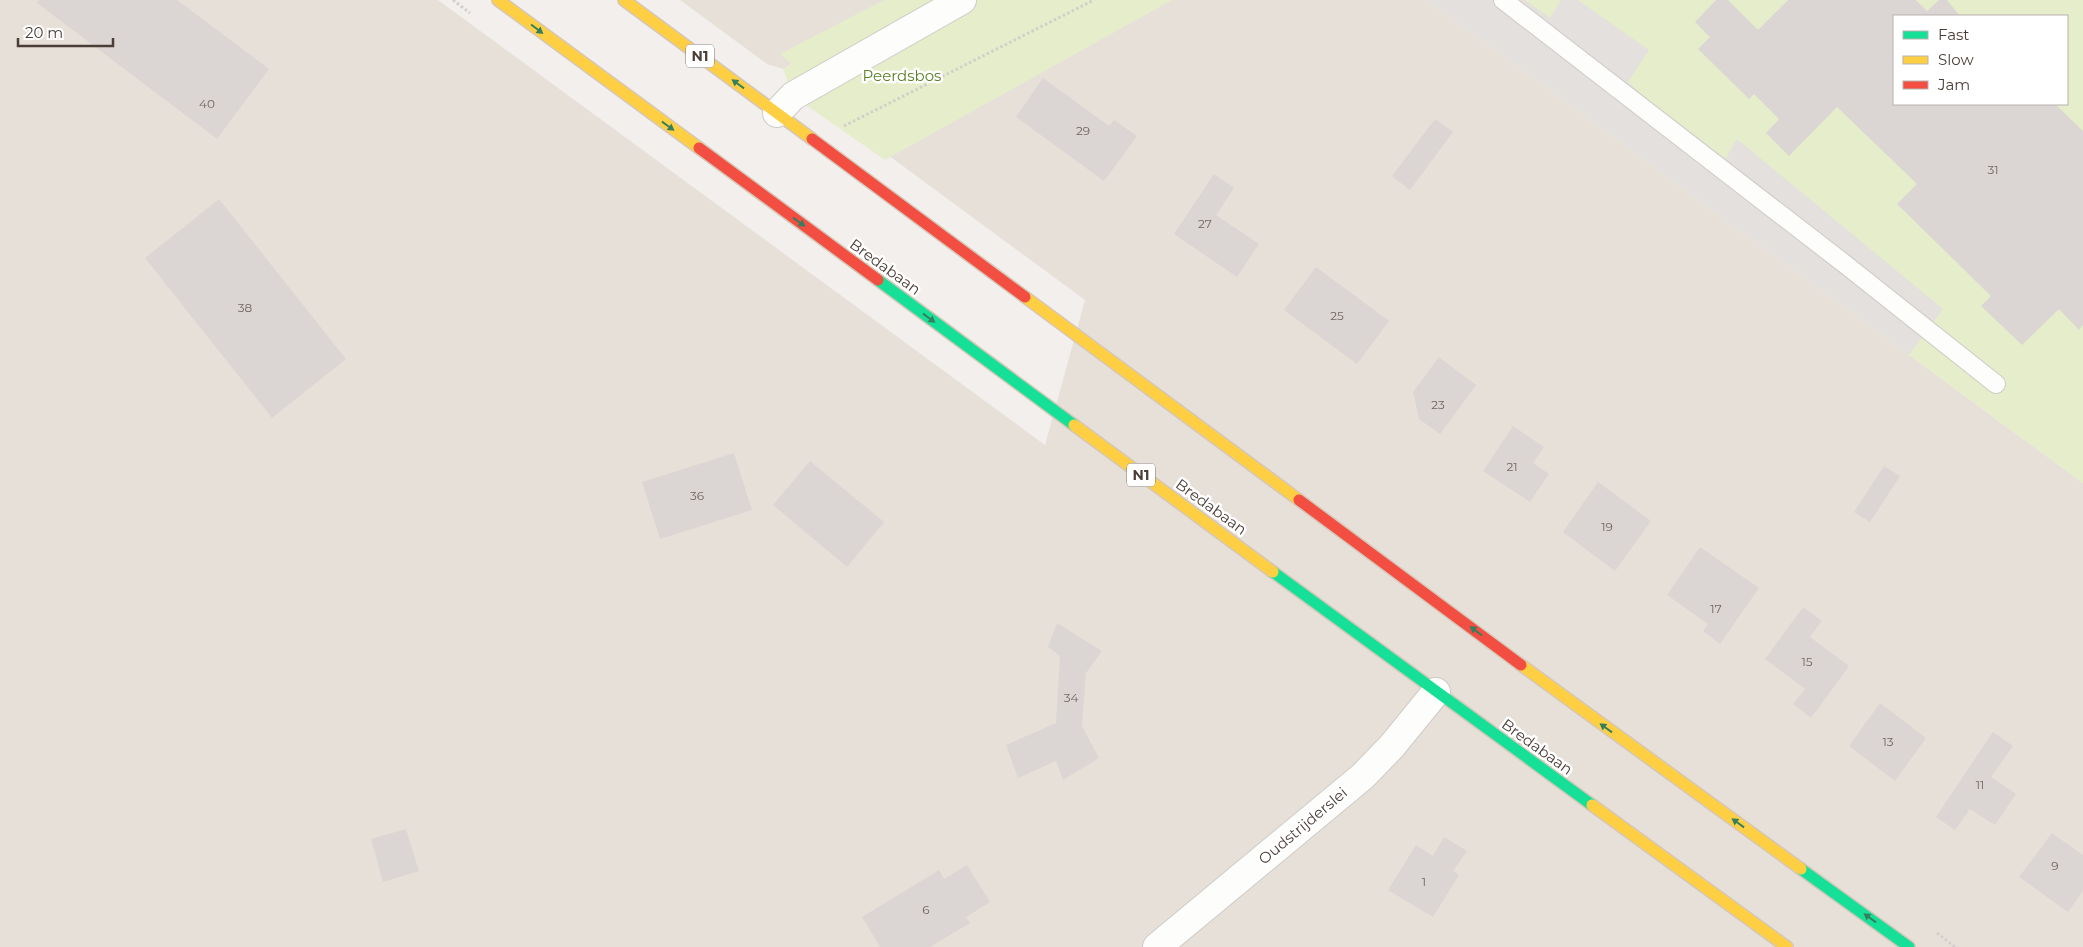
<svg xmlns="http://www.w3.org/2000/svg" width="2083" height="947" font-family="Montserrat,sans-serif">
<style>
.residential{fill:#e7e0d9}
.green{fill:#e6edcb;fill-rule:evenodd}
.parking{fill:#e4e0dd}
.building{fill:#dbd6d3}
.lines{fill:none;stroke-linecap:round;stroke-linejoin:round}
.lane-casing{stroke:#cfcbc8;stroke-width:20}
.street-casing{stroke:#cfcbc8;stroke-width:30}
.fast-casing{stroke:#d5c7b8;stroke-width:14}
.slow-casing{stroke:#d5c7b8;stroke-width:14}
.jam-casing{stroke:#d5c7b8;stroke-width:14}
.path{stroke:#d2ceca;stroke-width:3;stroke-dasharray:2.5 2.5;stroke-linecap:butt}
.lane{stroke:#fdfdfc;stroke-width:18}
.street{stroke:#fdfdfc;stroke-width:28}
.fast{stroke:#16e098;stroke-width:11}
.slow{stroke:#ffcf43;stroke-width:11}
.jam{stroke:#f24e42;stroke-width:11}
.oneway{fill:#357f5e}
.labels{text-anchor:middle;stroke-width:5;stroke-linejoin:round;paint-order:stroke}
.number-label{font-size:12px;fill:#706660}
.shield{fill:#fff;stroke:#807873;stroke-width:1}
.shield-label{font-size:14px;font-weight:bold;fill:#4a3e37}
.park-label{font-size:15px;fill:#5b8025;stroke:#fff}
.street-label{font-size:15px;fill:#4a3e37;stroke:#fff}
</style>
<rect width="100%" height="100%" fill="#f2efec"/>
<g class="residential">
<polygon points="0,0 438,0 1045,445 1085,300 877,147 1160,0 1427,0 2083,483 2083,947 0,947"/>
<polygon points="680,0 905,0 783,69 767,64"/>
</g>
<g class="green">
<polygon points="884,0 1172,0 885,160 793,96 783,69 792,64 780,54"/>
<path d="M 1427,0 L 2083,0 L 2083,483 ZM 1894,16 L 2067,16 L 2067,104 L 1894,104 Z"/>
</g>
<polygon class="parking" points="1427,0 1525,0 1550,18 1561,0 1578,0 1649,50 1628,82 1721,166 1737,139 1943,309 1909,355"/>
<g class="building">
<polygon points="38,0 177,0 269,69 217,139 37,3"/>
<polygon points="1716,0 1728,0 1758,30 1788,0 1916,0 1927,11 1939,0 1947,0 1960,16 1894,16 1894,104 2055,104 2083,131 2083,325 2079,330 2059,309 2022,345 1981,306 1991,296 1897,204 1917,184 1837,107 1789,156 1766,133 1779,119 1754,94 1749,99 1698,49 1710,37 1695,22"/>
<polygon points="1043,78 1109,126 1114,120 1137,136 1104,181 1016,117"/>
<polygon points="1435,119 1453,132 1410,190 1392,176"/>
<polygon points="1214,174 1234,188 1216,215 1259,244 1237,277 1174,234"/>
<polygon points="219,199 346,359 272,418 145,258"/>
<polygon points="1316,267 1389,321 1357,364 1284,310"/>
<polygon points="1439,357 1476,385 1440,434 1419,419 1413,392"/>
<polygon points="1513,426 1544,447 1533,463 1549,474 1530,502 1483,471"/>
<polygon points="734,453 752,510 660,539 642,482"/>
<polygon points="810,461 884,522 847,567 773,505"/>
<polygon points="1884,466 1900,476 1870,522 1854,512"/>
<polygon points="1598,482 1651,521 1615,571 1563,532"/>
<polygon points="1700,547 1759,588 1720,644 1703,631 1708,624 1667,595"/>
<polygon points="1803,607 1822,621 1810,637 1849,666 1811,718 1793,704 1805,689 1765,659"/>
<polygon points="1057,623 1102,651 1086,673 1082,726 1099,758 1063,780 1056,761 1018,778 1006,745 1056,723 1060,656 1048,647"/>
<polygon points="1880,703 1926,738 1895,781 1849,746"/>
<polygon points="1993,732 2013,746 1991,777 2016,794 1995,825 1970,809 1955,830 1936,817"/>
<polygon points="406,829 419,871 383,882 371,839"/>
<polygon points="2052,833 2083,855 2083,891 2068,912 2019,877"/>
<polygon points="1444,837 1467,851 1453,871 1459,875 1433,917 1388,890 1416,845 1433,856"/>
<polygon points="967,865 990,902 966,917 970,923 930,947 880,947 862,917 939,870 944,879"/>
</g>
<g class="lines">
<defs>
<polyline id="lane" points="1503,0 1846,265 1996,384"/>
<g id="street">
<polyline points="777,113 793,96 962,0"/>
<polyline points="1157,947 1363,776 1392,746 1436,692"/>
</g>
<g id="fast">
<polyline points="878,280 1074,425"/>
<polyline points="1273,572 1592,805"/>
<polyline points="1801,869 1909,947"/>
</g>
<g id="slow">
<polyline points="498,0 699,148"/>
<polyline points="624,0 812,139"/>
<polyline points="1025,297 1299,500"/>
<polyline points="1074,425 1273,572"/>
<polyline points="1521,665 1801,869"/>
<polyline points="1592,805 1787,947"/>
</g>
<g id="jam">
<polyline points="812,139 1025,297"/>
<polyline points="699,148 878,280"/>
<polyline points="1299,500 1521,665"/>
</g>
</defs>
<use href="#lane" class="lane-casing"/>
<use href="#street" class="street-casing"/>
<use href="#fast" class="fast-casing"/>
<use href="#slow" class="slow-casing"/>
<use href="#jam" class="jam-casing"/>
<g class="path">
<polyline points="453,0 470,13"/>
<polyline points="844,126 1094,0"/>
<polyline points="1937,933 1955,947"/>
</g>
<use href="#lane" class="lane"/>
<use href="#street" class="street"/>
<use href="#fast" class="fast"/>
<use href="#slow" class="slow"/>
<use href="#jam" class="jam"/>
</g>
<defs><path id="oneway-solid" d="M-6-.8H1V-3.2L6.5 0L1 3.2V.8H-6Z" transform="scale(1.25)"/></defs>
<g class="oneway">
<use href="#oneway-solid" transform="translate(537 29) rotate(37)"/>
<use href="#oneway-solid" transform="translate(738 84) rotate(-144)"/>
<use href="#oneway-solid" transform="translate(668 126) rotate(36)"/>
<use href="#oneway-solid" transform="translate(799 222) rotate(36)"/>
<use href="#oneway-solid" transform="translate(929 318) rotate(36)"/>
<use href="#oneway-solid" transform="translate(1476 631) rotate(-143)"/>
<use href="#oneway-solid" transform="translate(1606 728) rotate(-144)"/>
<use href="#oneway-solid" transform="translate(1738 823) rotate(-144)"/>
<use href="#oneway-solid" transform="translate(1870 918) rotate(-144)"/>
</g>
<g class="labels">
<g class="number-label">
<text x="207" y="108">40</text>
<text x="1083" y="135">29</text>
<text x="1993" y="174">31</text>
<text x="1205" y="228">27</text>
<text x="245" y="312">38</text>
<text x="1337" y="320">25</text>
<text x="1438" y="409">23</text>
<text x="1512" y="471">21</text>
<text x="697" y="500">36</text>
<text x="1607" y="531">19</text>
<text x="1716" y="613">17</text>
<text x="1807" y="666">15</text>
<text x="1071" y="702">34</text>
<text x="1888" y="746">13</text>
<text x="1980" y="789">11</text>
<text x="2055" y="870">9</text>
<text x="1424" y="886">1</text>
<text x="926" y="914">6</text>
</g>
<g class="shield">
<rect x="686" y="44.5" width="28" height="23" rx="4"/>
<rect x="1127" y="463.5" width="28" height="23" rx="4"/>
</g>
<g class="shield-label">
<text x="700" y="61">N1</text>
<text x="1141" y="480">N1</text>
</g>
<g class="park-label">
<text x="902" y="81">Peerdsbos</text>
</g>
<g class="street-label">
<text transform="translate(885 267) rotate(36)" y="5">Bredabaan</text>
<text transform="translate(1211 507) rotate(36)" y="5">Bredabaan</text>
<text transform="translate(1537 747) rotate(36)" y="5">Bredabaan</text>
<text transform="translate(1303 826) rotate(-40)" y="5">Oudstrijderslei</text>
</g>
</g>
<rect x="1893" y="15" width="175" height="90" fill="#ffffff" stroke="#b7b2af"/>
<rect x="1903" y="31" width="25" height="8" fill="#16e098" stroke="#b7b2af"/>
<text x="1938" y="40" font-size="15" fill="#4a3e37">Fast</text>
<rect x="1903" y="56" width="25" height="8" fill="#ffcf43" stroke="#b7b2af"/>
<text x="1938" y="65" font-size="15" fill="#4a3e37">Slow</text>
<rect x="1903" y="81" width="25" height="8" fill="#f24e42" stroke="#b7b2af"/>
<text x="1938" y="90" font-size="15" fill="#4a3e37">Jam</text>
<path d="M18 38v8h95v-8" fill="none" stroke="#4a3e37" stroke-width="2.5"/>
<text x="25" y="38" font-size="15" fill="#4a3e37" stroke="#ffffff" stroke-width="4" paint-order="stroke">20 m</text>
</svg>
